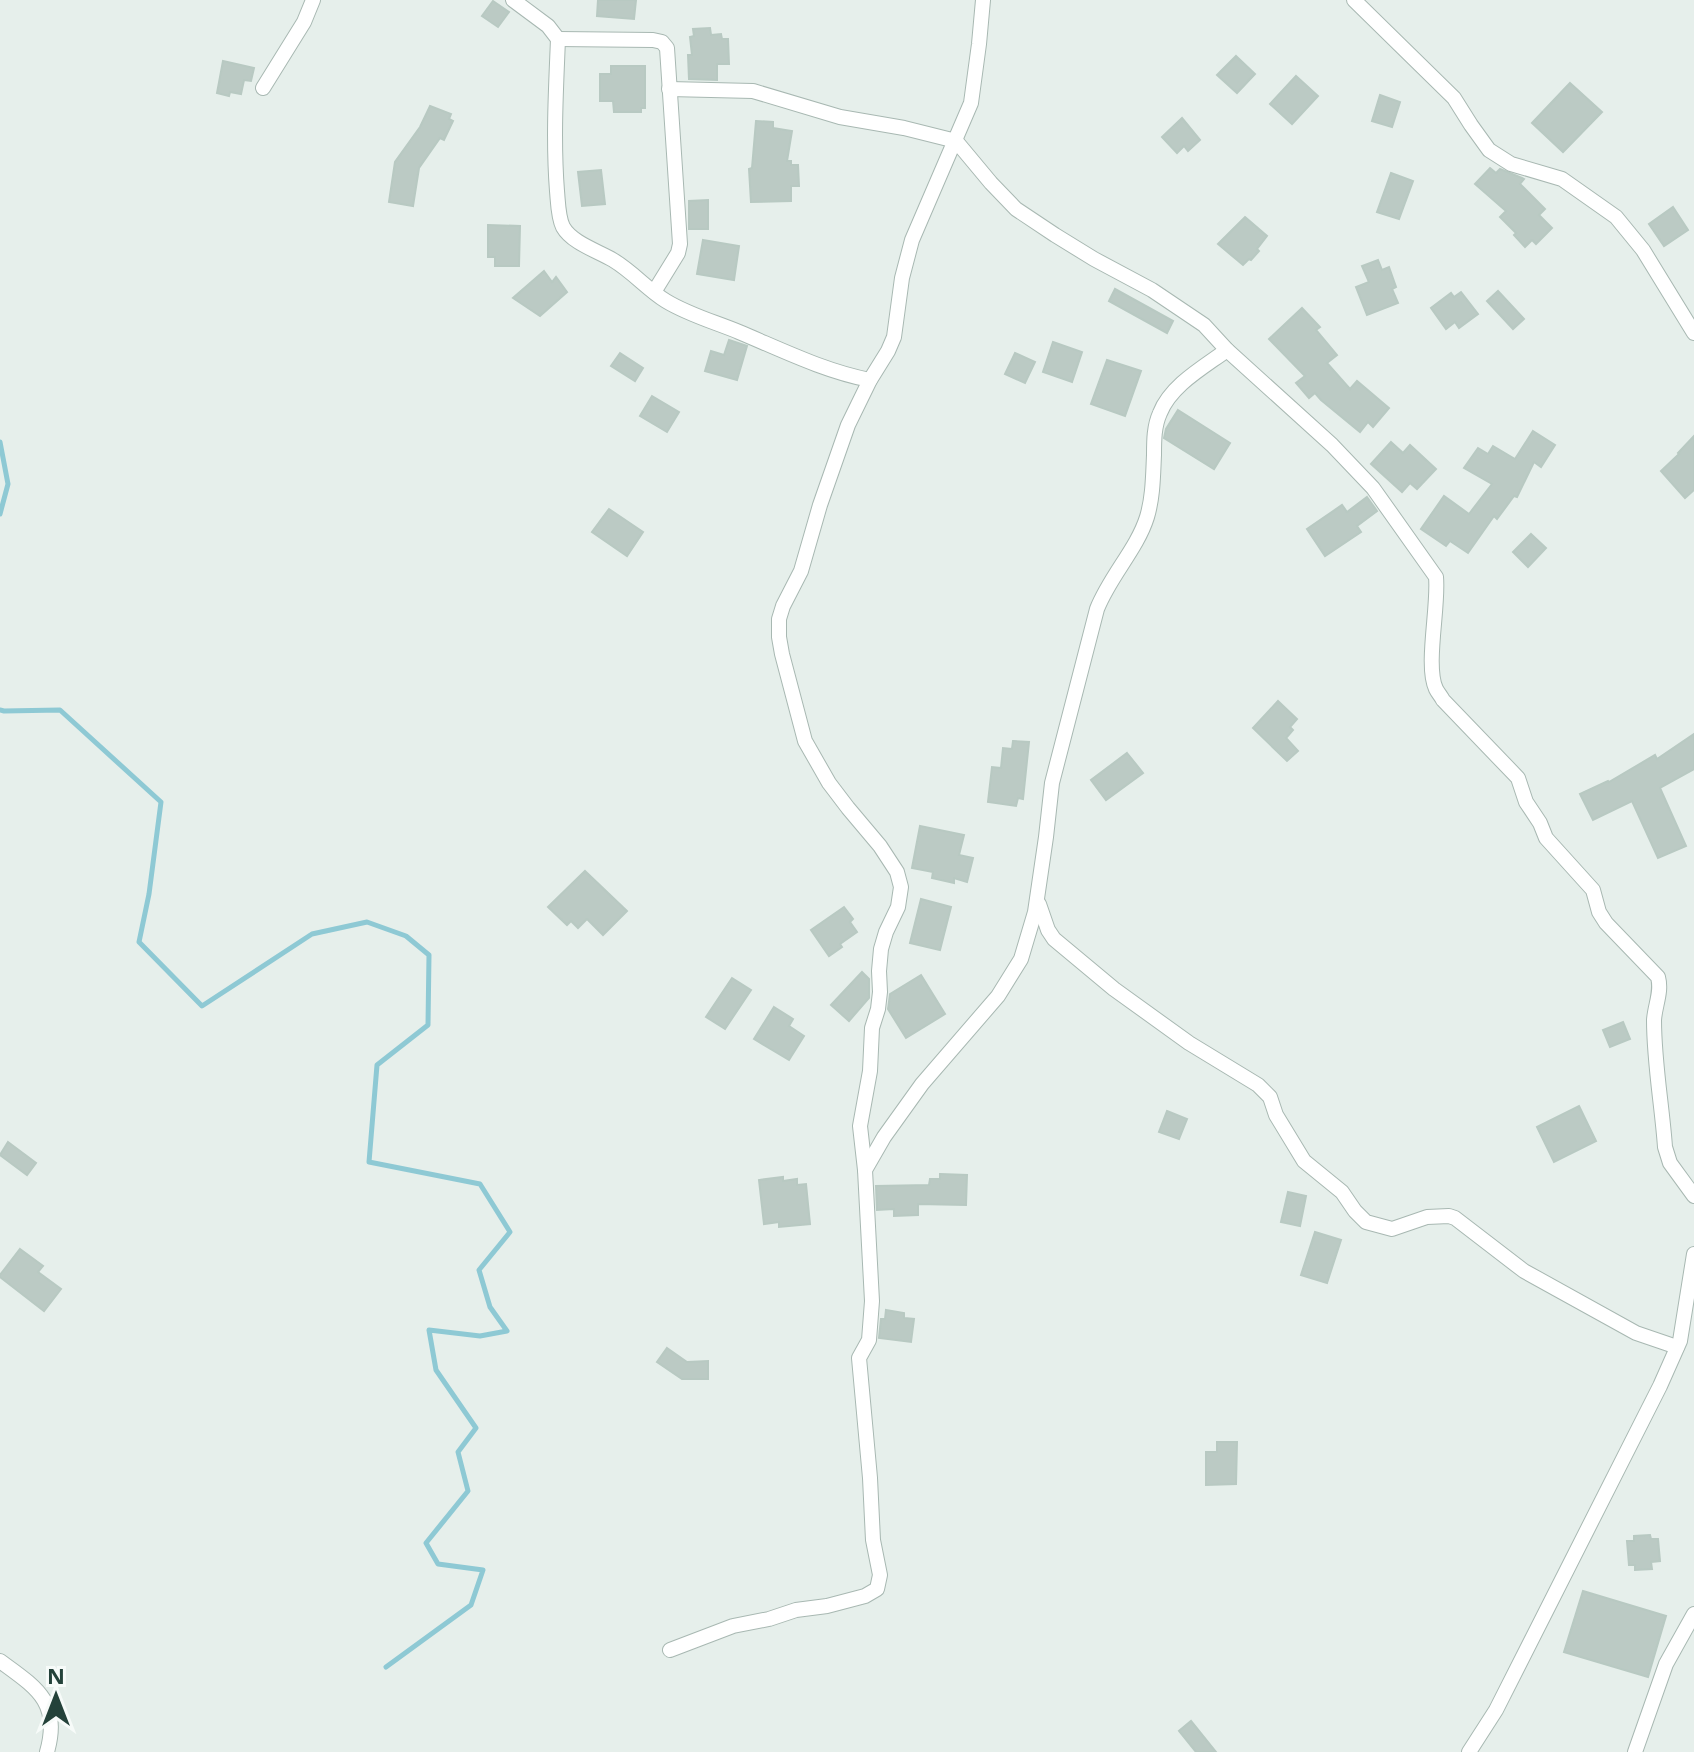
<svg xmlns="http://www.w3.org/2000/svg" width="1694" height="1752" font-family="'Noto Sans',sans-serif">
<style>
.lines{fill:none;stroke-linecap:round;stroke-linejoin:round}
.stream{stroke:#8ec9d4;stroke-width:5}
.building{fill:#bbcac4;stroke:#b8c9c2;stroke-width:2}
.street-casing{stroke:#a8b8b2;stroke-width:16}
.street{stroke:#fff;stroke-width:14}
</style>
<rect width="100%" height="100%" fill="#e6efeb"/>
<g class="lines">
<g class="stream">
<polyline points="0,442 8,484 0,514"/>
<polyline points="0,710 4,711 60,710 161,802 149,894 139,942 202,1006 312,934 367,922 406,936 429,955 428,1025 377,1065 369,1162 480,1184 510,1232 479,1270 490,1307 507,1331 480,1336 429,1330 436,1370 476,1428 458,1452 468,1491 426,1543 438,1564 483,1570 471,1605 386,1667"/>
</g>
</g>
<g class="building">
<polygon points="598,0 636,0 634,19 597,16"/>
<polygon points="493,1 509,12 498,27 482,16"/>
<polygon points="710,28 711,35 721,34 722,39 728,39 729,64 717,64 717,80 689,79 688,55 692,55 690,37 694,36 693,29"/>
<polygon points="1236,56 1255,74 1237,93 1217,75"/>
<polygon points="223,61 254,68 251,81 244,80 241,94 230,92 229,96 217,93"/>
<polygon points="611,66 645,66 645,108 641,108 641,112 614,112 613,101 600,101 600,74 611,74"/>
<polygon points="1296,76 1318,96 1292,124 1270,104"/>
<polygon points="1570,83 1602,112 1563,152 1532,123"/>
<polygon points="1380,95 1400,102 1392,127 1372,121"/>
<polygon points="430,106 451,114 449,119 453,121 444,140 440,138 419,168 413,206 389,202 395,162 420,127"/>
<polygon points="1182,118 1200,140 1188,151 1184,146 1177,153 1162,137"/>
<polygon points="756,121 773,122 773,128 792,131 787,161 791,161 791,165 798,165 799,186 791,186 791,201 751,202 749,169 752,168"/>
<polygon points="1490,168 1496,173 1500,169 1522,178 1524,179 1520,184 1545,209 1539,215 1552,228 1536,244 1532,240 1525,247 1514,235 1516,233 1500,217 1506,211 1475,184"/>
<polygon points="601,170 605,204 582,206 578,172"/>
<polygon points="1391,173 1413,181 1399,219 1377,212"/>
<polygon points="708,200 708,229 689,229 689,201"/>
<polygon points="1673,207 1688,230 1664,246 1649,224"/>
<polygon points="1245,217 1267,236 1257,249 1259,251 1251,260 1249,259 1243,265 1218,244"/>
<polygon points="488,225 520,226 519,266 495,266 495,257 488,257"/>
<polygon points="703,240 739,246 734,280 697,274"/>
<polygon points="1378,260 1382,270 1389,267 1396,287 1392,289 1398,303 1367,315 1356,287 1369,282 1362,266"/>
<polygon points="544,271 552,282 556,277 567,292 540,316 513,298"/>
<polygon points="1115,289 1173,321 1167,333 1109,301"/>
<polygon points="1498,291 1524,319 1513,329 1487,301"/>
<polygon points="1461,292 1478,314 1459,328 1455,322 1446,329 1431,308 1451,293 1454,297"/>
<polygon points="1302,308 1320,327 1316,330 1337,355 1327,363 1350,389 1357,381 1389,408 1373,427 1368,422 1360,432 1321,400 1315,393 1309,398 1296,383 1305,376 1269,339"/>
<polygon points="729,340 747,346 737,380 705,371 711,351 724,355"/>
<polygon points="1053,342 1082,352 1072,382 1043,372"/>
<polygon points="620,353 643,368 635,381 611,366"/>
<polygon points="1015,353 1035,362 1025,383 1005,374"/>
<polygon points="1107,360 1141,371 1125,416 1091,404"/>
<polygon points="652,396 679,412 667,432 640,416"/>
<polygon points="1178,410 1230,443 1214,469 1164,438 1166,429"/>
<polygon points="1533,431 1555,445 1541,467 1534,462 1517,497 1514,496 1497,519 1494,516 1468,553 1450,541 1446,546 1421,529 1444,496 1469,514 1492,484 1464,468 1478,448 1488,454 1493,446 1515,459"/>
<polygon points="1694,436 1694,490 1685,498 1661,471 1679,454 1678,453"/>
<polygon points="1391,442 1403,453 1410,445 1436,469 1417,489 1410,483 1402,492 1371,464"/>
<polygon points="1367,497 1377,511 1357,526 1361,532 1325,556 1307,529 1342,505 1347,512"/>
<polygon points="609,509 643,532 627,556 592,532"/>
<polygon points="1531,534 1546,548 1528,567 1513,552"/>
<polygon points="1278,701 1297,719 1290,727 1293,730 1286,738 1298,751 1287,761 1253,728"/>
<polygon points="1694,734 1694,769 1660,788 1686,846 1658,858 1632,801 1593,820 1580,794 1608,781 1609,782 1655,755 1657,759"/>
<polygon points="1013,741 1029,742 1023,799 1018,798 1016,806 988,802 992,767 1001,768 1003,748 1012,749"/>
<polygon points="1127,753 1143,773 1106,800 1091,780"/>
<polygon points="920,826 964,835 959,855 973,858 967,882 954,878 954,883 932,878 933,872 912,868"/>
<polygon points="585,871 627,911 603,935 587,919 578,928 571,921 567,925 548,907"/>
<polygon points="921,899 951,907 940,950 910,943"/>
<polygon points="844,907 853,919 850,922 857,932 840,944 842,947 829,956 811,930"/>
<polygon points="862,972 869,979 869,998 849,1021 831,1005"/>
<polygon points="921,975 945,1014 906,1038 888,1009 890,994"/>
<polygon points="732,978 751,990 725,1029 706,1017"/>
<polygon points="774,1007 793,1019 789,1026 804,1036 789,1060 754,1039"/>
<polygon points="1623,1022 1630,1039 1610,1047 1603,1030"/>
<polygon points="1579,1106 1596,1141 1554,1162 1537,1127"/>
<polygon points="1167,1111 1187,1119 1179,1139 1159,1132"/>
<polygon points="8,1142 36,1163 27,1175 0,1155"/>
<polygon points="940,1174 967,1175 966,1205 918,1204 918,1215 894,1216 894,1209 877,1210 876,1186 929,1185 930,1179 940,1179"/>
<polygon points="783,1177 783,1181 797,1179 797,1185 806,1184 810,1224 779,1227 779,1222 764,1224 759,1180"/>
<polygon points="1288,1192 1306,1196 1300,1226 1281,1222"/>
<polygon points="1315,1232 1341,1240 1327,1283 1301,1275"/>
<polygon points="20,1249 43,1266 38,1272 61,1289 44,1311 0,1277 0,1275"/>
<polygon points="886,1310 904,1313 904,1318 914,1319 911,1342 879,1338 881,1319 885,1319"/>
<polygon points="667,1348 687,1362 708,1361 708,1379 682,1379 657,1362"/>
<polygon points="1217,1442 1237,1442 1236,1484 1206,1485 1206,1452 1217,1452"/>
<polygon points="1650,1535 1651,1539 1658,1539 1660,1561 1651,1562 1652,1569 1635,1570 1635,1565 1629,1565 1627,1541 1634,1541 1634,1536"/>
<polygon points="1583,1591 1666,1616 1648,1677 1564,1652"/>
<polygon points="1191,1721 1216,1752 1196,1752 1179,1731"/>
</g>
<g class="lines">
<defs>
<g id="street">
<path d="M 513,0 L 548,26 L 558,39 C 556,89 553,140 557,191 C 558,201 558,217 563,227 C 572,243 598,251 613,260 C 633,272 648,290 666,301 C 689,315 715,322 739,332 C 782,350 824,371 870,380"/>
<polyline points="1354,0 1454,98 1471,125 1489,150 1511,164 1562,179 1616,217 1643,250 1694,333"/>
<polyline points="558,39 653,40 662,42 667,48 680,244 678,253 654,292"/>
<polyline points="263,88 304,22 313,0"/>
<path d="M 669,89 L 753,91 L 840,117 L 904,128 L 956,141 L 991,183 L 1016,209 L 1055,235 L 1094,259 L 1152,290 L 1204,325 L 1227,350 L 1332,445 L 1373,488 L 1436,577 C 1439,606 1425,666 1436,689 C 1438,693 1441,696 1443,700 L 1518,778 L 1526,802 L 1540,823 L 1546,838 L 1593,890 L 1599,912 L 1606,923 L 1658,977 C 1662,992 1655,1005 1654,1020 C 1654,1063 1662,1105 1665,1147 L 1670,1163 L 1694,1196"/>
<polyline points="1039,904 1048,930 1054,939 1114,989 1189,1043 1258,1085 1270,1097 1276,1115 1304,1161 1342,1192 1355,1211 1366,1222 1392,1229 1427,1217 1449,1216 1455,1218 1524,1271 1636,1333 1677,1347"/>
<polyline points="865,1170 860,1126 870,1071 872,1028 878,1009 880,992 879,971 881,949 886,932 898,907 901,887 897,872 880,846 848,808 829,783 805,741 782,654 779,637 779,619 783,606 801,571 820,505 848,425 870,380 888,351 894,337 902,278 912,240 971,103 979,44 983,0"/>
<path d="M 670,1650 L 733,1626 L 769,1619 L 796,1610 L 827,1606 L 865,1596 L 877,1589 L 880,1575 L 873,1540 L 870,1478 L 859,1358 L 869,1340 L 872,1301 L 865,1170 L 884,1137 L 922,1084 L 998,996 L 1021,959 L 1035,912 L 1046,837 L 1052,783 L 1097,609 C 1110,576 1137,549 1147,517 C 1153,497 1153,476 1154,455 C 1154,441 1154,426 1160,413 C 1171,385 1204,367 1227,350"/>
<path d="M 0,1661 C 37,1688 61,1702 47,1752"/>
<polyline points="1469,1752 1496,1710 1660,1386 1680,1341 1694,1254"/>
<polyline points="1635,1752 1666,1664 1694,1614"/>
</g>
</defs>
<use href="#street" class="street-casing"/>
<use href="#street" class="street"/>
</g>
<g transform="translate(56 1696)" stroke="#f7fbf9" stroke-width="6" paint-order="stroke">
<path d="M0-6L14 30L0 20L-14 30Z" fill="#24423a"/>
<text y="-12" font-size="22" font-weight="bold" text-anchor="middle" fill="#24423a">N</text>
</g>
</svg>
